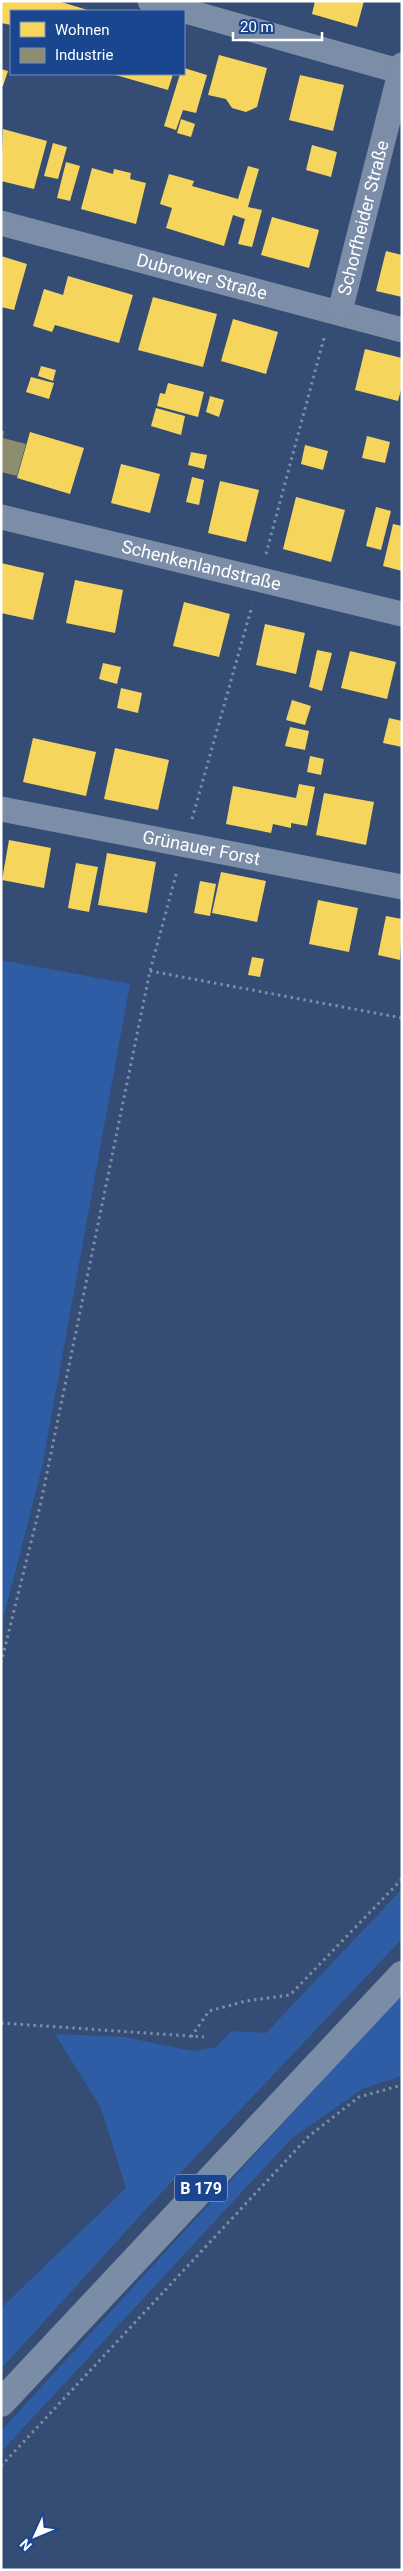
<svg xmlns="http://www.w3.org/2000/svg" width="403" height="2571" font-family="Roboto,sans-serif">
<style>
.green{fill:#2e5ca5}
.homes{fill:#f6d55c}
.industry{fill:#8c8c6e}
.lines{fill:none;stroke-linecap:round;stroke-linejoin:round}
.path{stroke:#7c8da7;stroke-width:3;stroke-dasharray:2.5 4;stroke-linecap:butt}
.street{stroke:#7c8da7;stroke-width:25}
.primary{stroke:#7b8ca7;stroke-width:28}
.labels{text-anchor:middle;stroke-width:5;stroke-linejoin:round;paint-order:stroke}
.shield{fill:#1a468f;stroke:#bac8dd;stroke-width:1}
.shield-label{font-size:16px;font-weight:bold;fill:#fff}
.street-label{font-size:18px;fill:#fff;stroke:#1a468f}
</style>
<rect width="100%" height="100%" fill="#354c74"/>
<g class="green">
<polygon points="1,960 130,984 42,1468 1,1627"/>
<polygon points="402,1889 402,1939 148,2207 1,2369 1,2308 126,2188 101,2108 55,2034 124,2037 193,2051 216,2047 231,2031 266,2033"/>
<polygon points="402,1994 402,2076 362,2089 291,2139 1,2452 1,2431"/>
</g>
<g class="homes">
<polygon points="1,1 58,1 91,11 11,11 11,25 1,23"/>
<polygon points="315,1 364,1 357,27 312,14"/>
<polygon points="219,55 267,68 257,107 246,112 232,108 226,99 208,95"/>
<polygon points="184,68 207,75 196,113 183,110 176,130 164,126 180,74 184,74"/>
<polygon points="1,69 8,71 3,86 1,86"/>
<polygon points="112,74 173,74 168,90"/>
<polygon points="300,75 344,85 333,131 289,120"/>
<polygon points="181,119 195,124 191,137 177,133"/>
<polygon points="3,129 47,141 34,189 1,181"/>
<polygon points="53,143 67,147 58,179 44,176"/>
<polygon points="312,145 337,152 331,177 306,170"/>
<polygon points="66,162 80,166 70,201 57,198"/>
<polygon points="248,166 259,169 248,207 262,210 252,247 238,244 245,219 233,215 224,246 166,228 172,208 160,204 169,174 194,181 192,186 238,199"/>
<polygon points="92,168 113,174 114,169 131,173 130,179 146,183 136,224 81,209"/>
<polygon points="272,217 319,230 309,268 261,255"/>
<polygon points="386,251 402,255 402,297 376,291"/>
<polygon points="1,256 27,264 14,310 1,307"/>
<polygon points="68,276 133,295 119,343 55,325 52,332 33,326 44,289 63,295"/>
<polygon points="153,297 217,314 203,367 138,350"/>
<polygon points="233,319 278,332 266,374 221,361"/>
<polygon points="365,349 402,358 402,386 398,401 355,390"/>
<polygon points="41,366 56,370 53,381 38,376"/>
<polygon points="31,377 54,383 49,399 26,392"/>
<polygon points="168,383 204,392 198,417 157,406 160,393 165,394"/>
<polygon points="210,396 224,400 219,417 206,412"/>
<polygon points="156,408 185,416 181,435 151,426"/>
<polygon points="30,432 84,448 70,494 17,478"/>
<polygon points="367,436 390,442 385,463 362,458"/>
<polygon points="305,445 328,451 323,470 301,464"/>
<polygon points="191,452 207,455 204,469 188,465"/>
<polygon points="121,464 160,474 150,513 111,503"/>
<polygon points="192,477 204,480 199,505 186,502"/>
<polygon points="220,481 259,490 246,542 208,533"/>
<polygon points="296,497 345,510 331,562 283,549"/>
<polygon points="376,507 391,511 381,550 366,546"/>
<polygon points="393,524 402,526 402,571 383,566"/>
<polygon points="1,563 44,573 33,620 1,613"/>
<polygon points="75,580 123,590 115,633 66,623"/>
<polygon points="184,602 230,614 219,657 173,646"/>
<polygon points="265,624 305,633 296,674 256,665"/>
<polygon points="317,650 332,653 322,691 309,687"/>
<polygon points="350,651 396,662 387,699 341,688"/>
<polygon points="103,663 121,667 117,684 99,679"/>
<polygon points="121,688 142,693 138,713 117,708"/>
<polygon points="292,700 311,706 305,725 286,720"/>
<polygon points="389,718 402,721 402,747 383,743"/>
<polygon points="290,727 309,731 305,750 285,746"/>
<polygon points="33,738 96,752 86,796 23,782"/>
<polygon points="115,748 169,760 158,810 104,799"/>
<polygon points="310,756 324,759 321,775 307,772"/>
<polygon points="299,784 315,787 307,826 291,823 291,828 273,824 271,833 226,824 233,786 296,798"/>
<polygon points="324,793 374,802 366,845 316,835"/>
<polygon points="9,840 51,848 44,888 2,880"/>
<polygon points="107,853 156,862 147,913 98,905"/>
<polygon points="76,863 98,867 89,912 68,908"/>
<polygon points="221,872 266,881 257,922 212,913"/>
<polygon points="200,881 216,884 210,916 194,913"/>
<polygon points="318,900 358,908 349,952 309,944"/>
<polygon points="386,916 402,919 400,960 378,955"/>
<polygon points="252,957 264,959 260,977 248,975"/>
</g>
<polygon class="industry" points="1,431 4,431 3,438 26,444 17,476 1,472"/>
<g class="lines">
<g class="path">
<polyline points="266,554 324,338"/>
<polyline points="192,819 252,606"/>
<polyline points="150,971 402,1018"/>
<polyline points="1,1663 41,1502 150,971 177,871"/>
<polyline points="1,2023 204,2037"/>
<polyline points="191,2037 209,2011 246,2001 290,1995 402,1879"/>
<polyline points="1,2466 309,2136 359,2097 402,2085"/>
</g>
<g class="street">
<polyline points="150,1 402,72"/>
<path id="s1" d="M 1,223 L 402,330"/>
<path id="s2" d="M 340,311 L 402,65"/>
<path id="s3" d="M 1,517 L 402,614"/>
<path id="s4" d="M 1,809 L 402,887"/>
</g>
<polyline class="primary" points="1,2403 402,1975"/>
</g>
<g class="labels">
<rect class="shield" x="175" y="2174.5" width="52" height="27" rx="4"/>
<g class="shield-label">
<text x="201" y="2194">B 179</text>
</g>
<g class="street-label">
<text dy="6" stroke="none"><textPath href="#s2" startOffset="96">Schorfheider Straße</textPath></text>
<text dy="6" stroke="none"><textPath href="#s1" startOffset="208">Dubrower Straße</textPath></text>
<text dy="6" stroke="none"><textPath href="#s3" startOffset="206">Schenkenlandstraße</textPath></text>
<text dy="6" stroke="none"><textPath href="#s4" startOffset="204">Grünauer Forst</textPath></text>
</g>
</g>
<rect width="403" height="2571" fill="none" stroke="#ffffff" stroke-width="5"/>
<rect x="10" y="10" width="175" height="65" fill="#1a468f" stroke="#7690bc"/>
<rect x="20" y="22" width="25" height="15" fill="#f6d55c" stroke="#7690bc"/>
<text x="55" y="35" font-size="15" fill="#ffffff">Wohnen</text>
<rect x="20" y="48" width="25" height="15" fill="#8c8c6e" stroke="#7690bc"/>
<text x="55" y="60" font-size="15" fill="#ffffff">Industrie</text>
<g transform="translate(35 2536) rotate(226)" stroke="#1a468f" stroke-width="4" paint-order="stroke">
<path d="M0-4L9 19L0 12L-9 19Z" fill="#ffffff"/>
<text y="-8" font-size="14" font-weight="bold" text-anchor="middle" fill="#ffffff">N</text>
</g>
<path d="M233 32v8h89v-8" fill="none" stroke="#ffffff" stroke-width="2.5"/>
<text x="240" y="32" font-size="15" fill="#ffffff" stroke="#1a468f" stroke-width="4" paint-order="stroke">20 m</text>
</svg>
